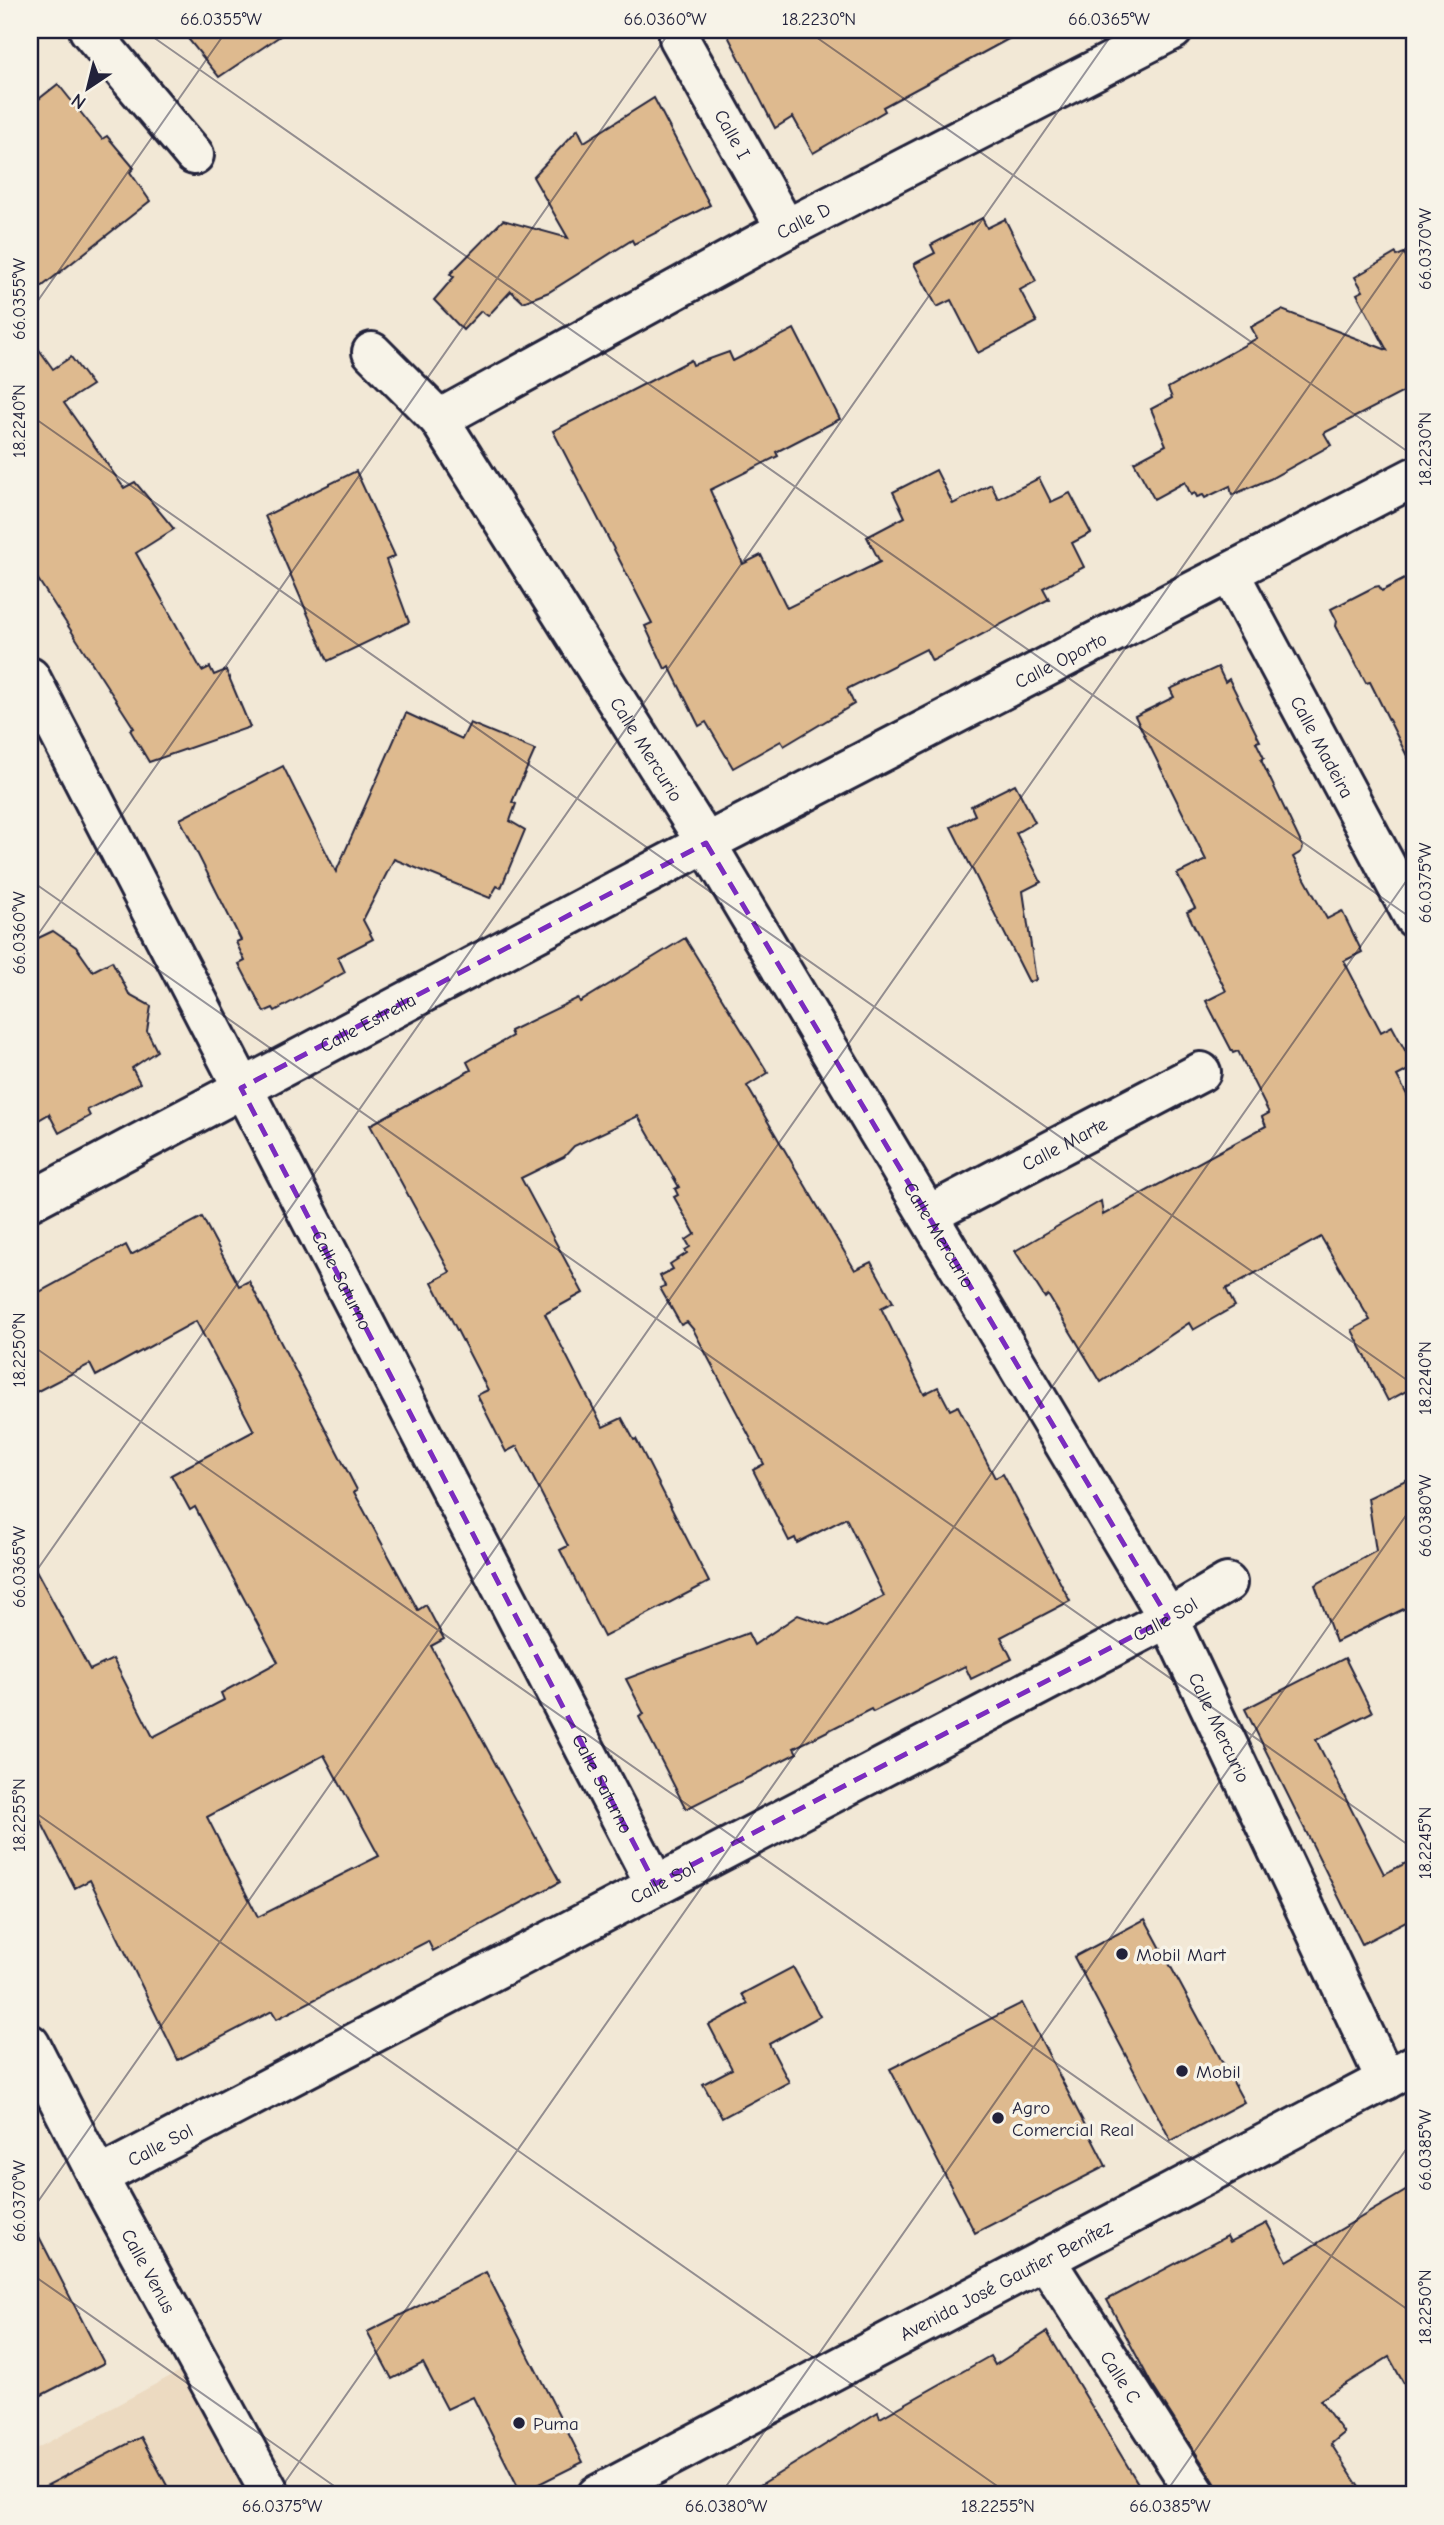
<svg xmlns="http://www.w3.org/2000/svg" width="1444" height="2525" font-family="'Comic Neue',sans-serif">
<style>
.built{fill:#ecdac1}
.building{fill:#deba8f;stroke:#22223b;stroke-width:2;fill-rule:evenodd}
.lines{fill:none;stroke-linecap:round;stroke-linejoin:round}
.minor-casing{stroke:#22223b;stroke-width:44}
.major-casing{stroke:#22223b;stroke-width:44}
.minor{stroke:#f7f3e8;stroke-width:38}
.major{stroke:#f7f3e8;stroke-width:38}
.marked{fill:none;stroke:#7b2cbf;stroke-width:5;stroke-dasharray:14 9;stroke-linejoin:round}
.ticks{fill:none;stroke:#22223b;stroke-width:2;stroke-opacity:0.45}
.poi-dot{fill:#22223b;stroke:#f7f3e8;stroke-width:2.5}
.labels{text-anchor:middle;stroke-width:7;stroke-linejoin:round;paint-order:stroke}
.street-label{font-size:19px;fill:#22223b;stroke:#f7f3e8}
.poi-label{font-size:19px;fill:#22223b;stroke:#f7f3e8;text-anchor:start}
.neatline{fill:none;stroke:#22223b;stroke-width:2.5}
.ticks-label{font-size:18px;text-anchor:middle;fill:#22223b}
</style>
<rect width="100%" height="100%" fill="#f2e8d6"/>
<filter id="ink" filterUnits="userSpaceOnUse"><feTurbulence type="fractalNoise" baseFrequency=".0143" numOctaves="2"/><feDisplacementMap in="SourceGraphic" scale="14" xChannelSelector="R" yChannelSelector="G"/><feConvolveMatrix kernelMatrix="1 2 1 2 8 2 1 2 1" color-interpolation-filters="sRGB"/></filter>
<g filter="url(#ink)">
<polygon class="built" points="191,2365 260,2495 30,2495 30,2452"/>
<g class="building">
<polygon points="181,30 289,30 219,77"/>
<polygon points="725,30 1025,30 883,107 885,111 813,153 793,117 775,128"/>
<polygon points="58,84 102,139 107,136 134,168 130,172 150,201 30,296 30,106"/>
<polygon points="654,98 710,205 634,244 632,240 549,292 523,302 511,291 488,316 481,311 463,330 434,300 454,277 450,274 503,220 568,238 533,177 578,129 584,142"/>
<polygon points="982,218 987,228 1005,219 1036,281 1020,290 1037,322 978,353 951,300 937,307 914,264 935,253 931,245"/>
<polygon points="1396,253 1397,256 1404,253 1414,271 1414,399 1409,389 1324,433 1331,445 1270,479 1232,495 1230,486 1205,498 1203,495 1197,497 1195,493 1191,495 1185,482 1154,499 1134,462 1166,445 1151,409 1172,398 1168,388 1257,338 1251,327 1282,310 1387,350 1357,294 1363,291 1355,277"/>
<polygon points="794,329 840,419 776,452 778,456 710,490 743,564 761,555 787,608 880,562 867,537 905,517 893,492 936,470 953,504 991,484 998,499 1039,478 1051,502 1070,493 1091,533 1072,543 1084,567 1043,588 1049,599 932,661 926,649 847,689 854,704 784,746 781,741 733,768 706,722 699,726 669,666 665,669 645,626 652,623 553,431 691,360 693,365 729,352 733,361"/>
<polygon points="30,337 53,369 71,357 92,385 64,403 124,488 135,482 174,529 136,553 202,671 210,667 214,675 226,670 250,727 149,762 130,730 134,728 30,567"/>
<polygon points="356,471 395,556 386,560 409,622 328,661 265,516"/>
<polygon points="1414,574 1414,770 1370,682 1366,683 1336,626 1337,621 1331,609 1374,587 1379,586 1382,591"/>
<polygon points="1218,667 1225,682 1229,679 1260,741 1256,742 1264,758 1261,760 1303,847 1301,852 1293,857 1327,919 1342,911 1362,952 1344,961 1381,1032 1392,1026 1414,1067 1397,1076 1414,1108 1414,1387 1388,1401 1352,1330 1370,1320 1321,1237 1226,1289 1235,1306 1193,1330 1189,1323 1101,1382 1048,1295 1045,1298 1015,1251 1101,1201 1103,1215 1266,1126 1262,1117 1269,1113 1238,1051 1233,1053 1206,1001 1226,991 1187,912 1195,908 1177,874 1206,860 1135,716 1174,697 1170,689"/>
<polygon points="406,713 462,739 470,723 535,750 512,802 516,804 510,821 525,830 501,888 497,886 490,898 394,859 363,920 373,939 338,957 345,972 275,1011 273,1008 264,1012 239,964 245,961 236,942 241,940 180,819 283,766 336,872"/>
<polygon points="1015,784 1035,822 1016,833 1041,882 1023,891 1036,980 1029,982 951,827 975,815 971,806"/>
<polygon points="53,931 76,947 93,971 112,961 129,994 151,1006 147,1031 157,1051 132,1068 140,1083 87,1110 90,1116 59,1133 49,1114 30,1125 30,942"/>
<polygon points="685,938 768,1073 747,1086 855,1270 871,1262 893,1302 881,1308 924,1394 938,1387 950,1410 958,1406 995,1478 1003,1474 1070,1601 1001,1637 1012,1659 971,1679 965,1666 873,1712 871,1709 794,1748 797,1753 686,1809 639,1717 644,1714 626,1679 748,1633 754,1645 798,1615 829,1626 884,1596 846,1518 797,1543 795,1538 789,1541 753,1470 764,1464 693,1329 687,1322 681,1325 660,1288 665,1286 660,1276 673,1269 670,1264 687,1253 685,1250 690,1247 686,1240 695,1234 674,1197 678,1195 675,1189 679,1187 638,1116 574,1146 564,1157 521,1178 583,1293 545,1314 603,1427 622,1418 634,1440 636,1439 709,1582 604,1637 560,1550 568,1546 517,1446 506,1452 477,1395 488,1390 432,1282 450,1272 370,1125 471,1070 467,1062 512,1036 510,1031 578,998 580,1002"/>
<path d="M 202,1217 L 239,1286 L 249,1281 L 357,1490 L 354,1492 L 418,1610 L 426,1605 L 444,1639 L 431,1646 L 560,1882 L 433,1951 L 428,1941 L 277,2019 L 272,2011 L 178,2060 L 90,1880 L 75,1888 L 30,1800 L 30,1559 L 90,1670 L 113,1659 L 153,1737 L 224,1700 L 221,1693 L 278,1662 L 195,1507 L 190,1510 L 171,1475 L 254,1431 L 196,1321 L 96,1376 L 90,1364 L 30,1395 L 30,1297 L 126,1245 L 131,1255 ZM 324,1755 L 379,1856 L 258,1917 L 207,1817 Z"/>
<polygon points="1414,1476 1414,1604 1336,1642 1315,1585 1376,1551 1368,1498"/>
<polygon points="1345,1658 1372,1712 1316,1740 1384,1874 1414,1859 1414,1917 1362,1944 1245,1709"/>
<polygon points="1145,1919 1244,2102 1171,2141 1074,1957"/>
<polygon points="793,1967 820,2016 769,2044 789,2082 722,2118 703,2084 732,2069 709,2025 748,2004 742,1994"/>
<polygon points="1022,2003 1106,2166 975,2233 890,2069"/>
<polygon points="1414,2186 1414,2402 1389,2357 1320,2400 1344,2433 1331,2444 1364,2495 1219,2495 1215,2483 1152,2385 1107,2300 1227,2236 1230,2242 1267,2223 1287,2261"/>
<polygon points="30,2219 104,2363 30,2401"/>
<polygon points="486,2272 583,2462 521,2493 473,2397 447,2409 423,2363 392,2379 367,2332"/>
<polygon points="1047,2332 1145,2495 744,2495 878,2412 880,2418 990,2356 995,2365"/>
<polygon points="141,2437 172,2495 30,2495 30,2494"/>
</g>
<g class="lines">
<defs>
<g id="minor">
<polyline points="89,30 194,155"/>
<path id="s1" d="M 679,38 L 786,229"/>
<path id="s2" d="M 372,352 L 439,419 L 706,843 L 1168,1618 L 1386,2080"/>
<path id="s3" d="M 439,419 L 786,229 L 1173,30"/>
<path id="s4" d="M 1230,574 L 1414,918"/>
<path id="s5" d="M 30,677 L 655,1884"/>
<path id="s6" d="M 30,1201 L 706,843 L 1414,477"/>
<path id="s7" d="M 928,1215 L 1201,1072"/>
<path id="s8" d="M 30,2044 L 98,2177 L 271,2495"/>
<path id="s9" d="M 98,2177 L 1168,1618 L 1227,1583"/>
<path id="s10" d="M 1045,2259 L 1197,2495"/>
</g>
<g id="major">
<path id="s11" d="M 597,2495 L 1414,2065"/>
</g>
</defs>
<use href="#minor" class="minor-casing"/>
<use href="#major" class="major-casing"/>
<use href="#minor" class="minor"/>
<use href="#major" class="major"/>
</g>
</g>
<path class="marked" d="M 706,843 L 1168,1618 L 655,1884 L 241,1088 Z"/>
<path class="ticks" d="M 143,30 L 1414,920M 806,30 L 1414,456M 30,312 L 227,30M 30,415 L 1414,1385M 30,880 L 1414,1849M 30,946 L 671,30M 30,1344 L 1414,2314M 30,1580 L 1115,30M 30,1809 L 1010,2495M 30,2213 L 1414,236M 30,2273 L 347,2495M 276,2495 L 1414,870M 720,2495 L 1414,1504M 1164,2495 L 1414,2138"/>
<g class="poi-dot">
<circle cx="1122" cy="1954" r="7"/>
<circle cx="1182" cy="2071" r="7"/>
<circle cx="998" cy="2118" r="7"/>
<circle cx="519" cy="2423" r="7"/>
</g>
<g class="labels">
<g class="street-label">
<text dy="7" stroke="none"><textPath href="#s1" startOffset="110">Calle I</textPath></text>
<text dy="7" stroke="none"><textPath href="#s3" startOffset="415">Calle D</textPath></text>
<text dy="7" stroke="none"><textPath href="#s6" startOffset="1164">Calle Oporto</textPath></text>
<text dy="7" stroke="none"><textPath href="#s4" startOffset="196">Calle Madeira</textPath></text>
<text dy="7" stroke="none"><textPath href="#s2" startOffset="485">Calle Mercurio</textPath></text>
<text dy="7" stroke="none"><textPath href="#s6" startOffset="382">Calle Estrella</textPath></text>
<text dy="7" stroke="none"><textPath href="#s7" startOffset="154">Calle Marte</textPath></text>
<text dy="7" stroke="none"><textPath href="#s2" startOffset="1052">Calle Mercurio</textPath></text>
<text dy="7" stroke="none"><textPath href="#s5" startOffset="679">Calle Saturno</textPath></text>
<text dy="7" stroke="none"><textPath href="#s9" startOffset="1204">Calle Sol</textPath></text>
<text dy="7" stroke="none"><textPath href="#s2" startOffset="1619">Calle Mercurio</textPath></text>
<text dy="7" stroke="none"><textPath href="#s5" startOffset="1246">Calle Saturno</textPath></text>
<text dy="7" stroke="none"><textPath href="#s9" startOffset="637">Calle Sol</textPath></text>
<text dy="7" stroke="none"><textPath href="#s9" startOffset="70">Calle Sol</textPath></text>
<text dy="7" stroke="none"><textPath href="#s8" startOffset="256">Calle Venus</textPath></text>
<text dy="7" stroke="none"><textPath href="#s11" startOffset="462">Avenida José Gautier Benítez</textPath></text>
<text dy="7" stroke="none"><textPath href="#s10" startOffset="140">Calle C</textPath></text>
</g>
<g class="poi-label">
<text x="1136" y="1961">Mobil Mart</text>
<text x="1196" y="2078">Mobil</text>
<text x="1012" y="2114">Agro<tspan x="1012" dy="22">Comercial Real</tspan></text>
<text x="533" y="2430">Puma</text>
</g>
</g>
<rect width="1444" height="2525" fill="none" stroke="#f7f3e8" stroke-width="77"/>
<g transform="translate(88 88) rotate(215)" stroke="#f7f3e8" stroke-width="5" paint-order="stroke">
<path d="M0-5L12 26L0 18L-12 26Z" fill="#22223b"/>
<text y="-10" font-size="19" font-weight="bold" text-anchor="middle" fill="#22223b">N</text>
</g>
<rect x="38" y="38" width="1368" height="2448" class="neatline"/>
<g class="ticks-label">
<text x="221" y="25">66.0355°W</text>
<text x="665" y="25">66.0360°W</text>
<text x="819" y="25">18.2230°N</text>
<text x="1109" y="25">66.0365°W</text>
<text transform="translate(1425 249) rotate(-90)" y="6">66.0370°W</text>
<text transform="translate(19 299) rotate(-90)" y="6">66.0355°W</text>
<text transform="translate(19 421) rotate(-90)" y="6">18.2240°N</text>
<text transform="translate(1425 449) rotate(-90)" y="6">18.2230°N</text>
<text transform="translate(1425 883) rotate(-90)" y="6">66.0375°W</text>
<text transform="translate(19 933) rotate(-90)" y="6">66.0360°W</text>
<text transform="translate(19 1350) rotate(-90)" y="6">18.2250°N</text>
<text transform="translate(1425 1378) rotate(-90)" y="6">18.2240°N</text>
<text transform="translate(1425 1516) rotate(-90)" y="6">66.0380°W</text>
<text transform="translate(19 1567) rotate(-90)" y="6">66.0365°W</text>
<text transform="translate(19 1815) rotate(-90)" y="6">18.2255°N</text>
<text transform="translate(1425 1843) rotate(-90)" y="6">18.2245°N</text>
<text transform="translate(1425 2150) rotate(-90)" y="6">66.0385°W</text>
<text transform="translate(19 2201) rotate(-90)" y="6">66.0370°W</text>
<text transform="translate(1425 2307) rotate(-90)" y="6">18.2250°N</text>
<text x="282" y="2512">66.0375°W</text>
<text x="726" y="2512">66.0380°W</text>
<text x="998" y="2512">18.2255°N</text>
<text x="1170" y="2512">66.0385°W</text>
</g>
</svg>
